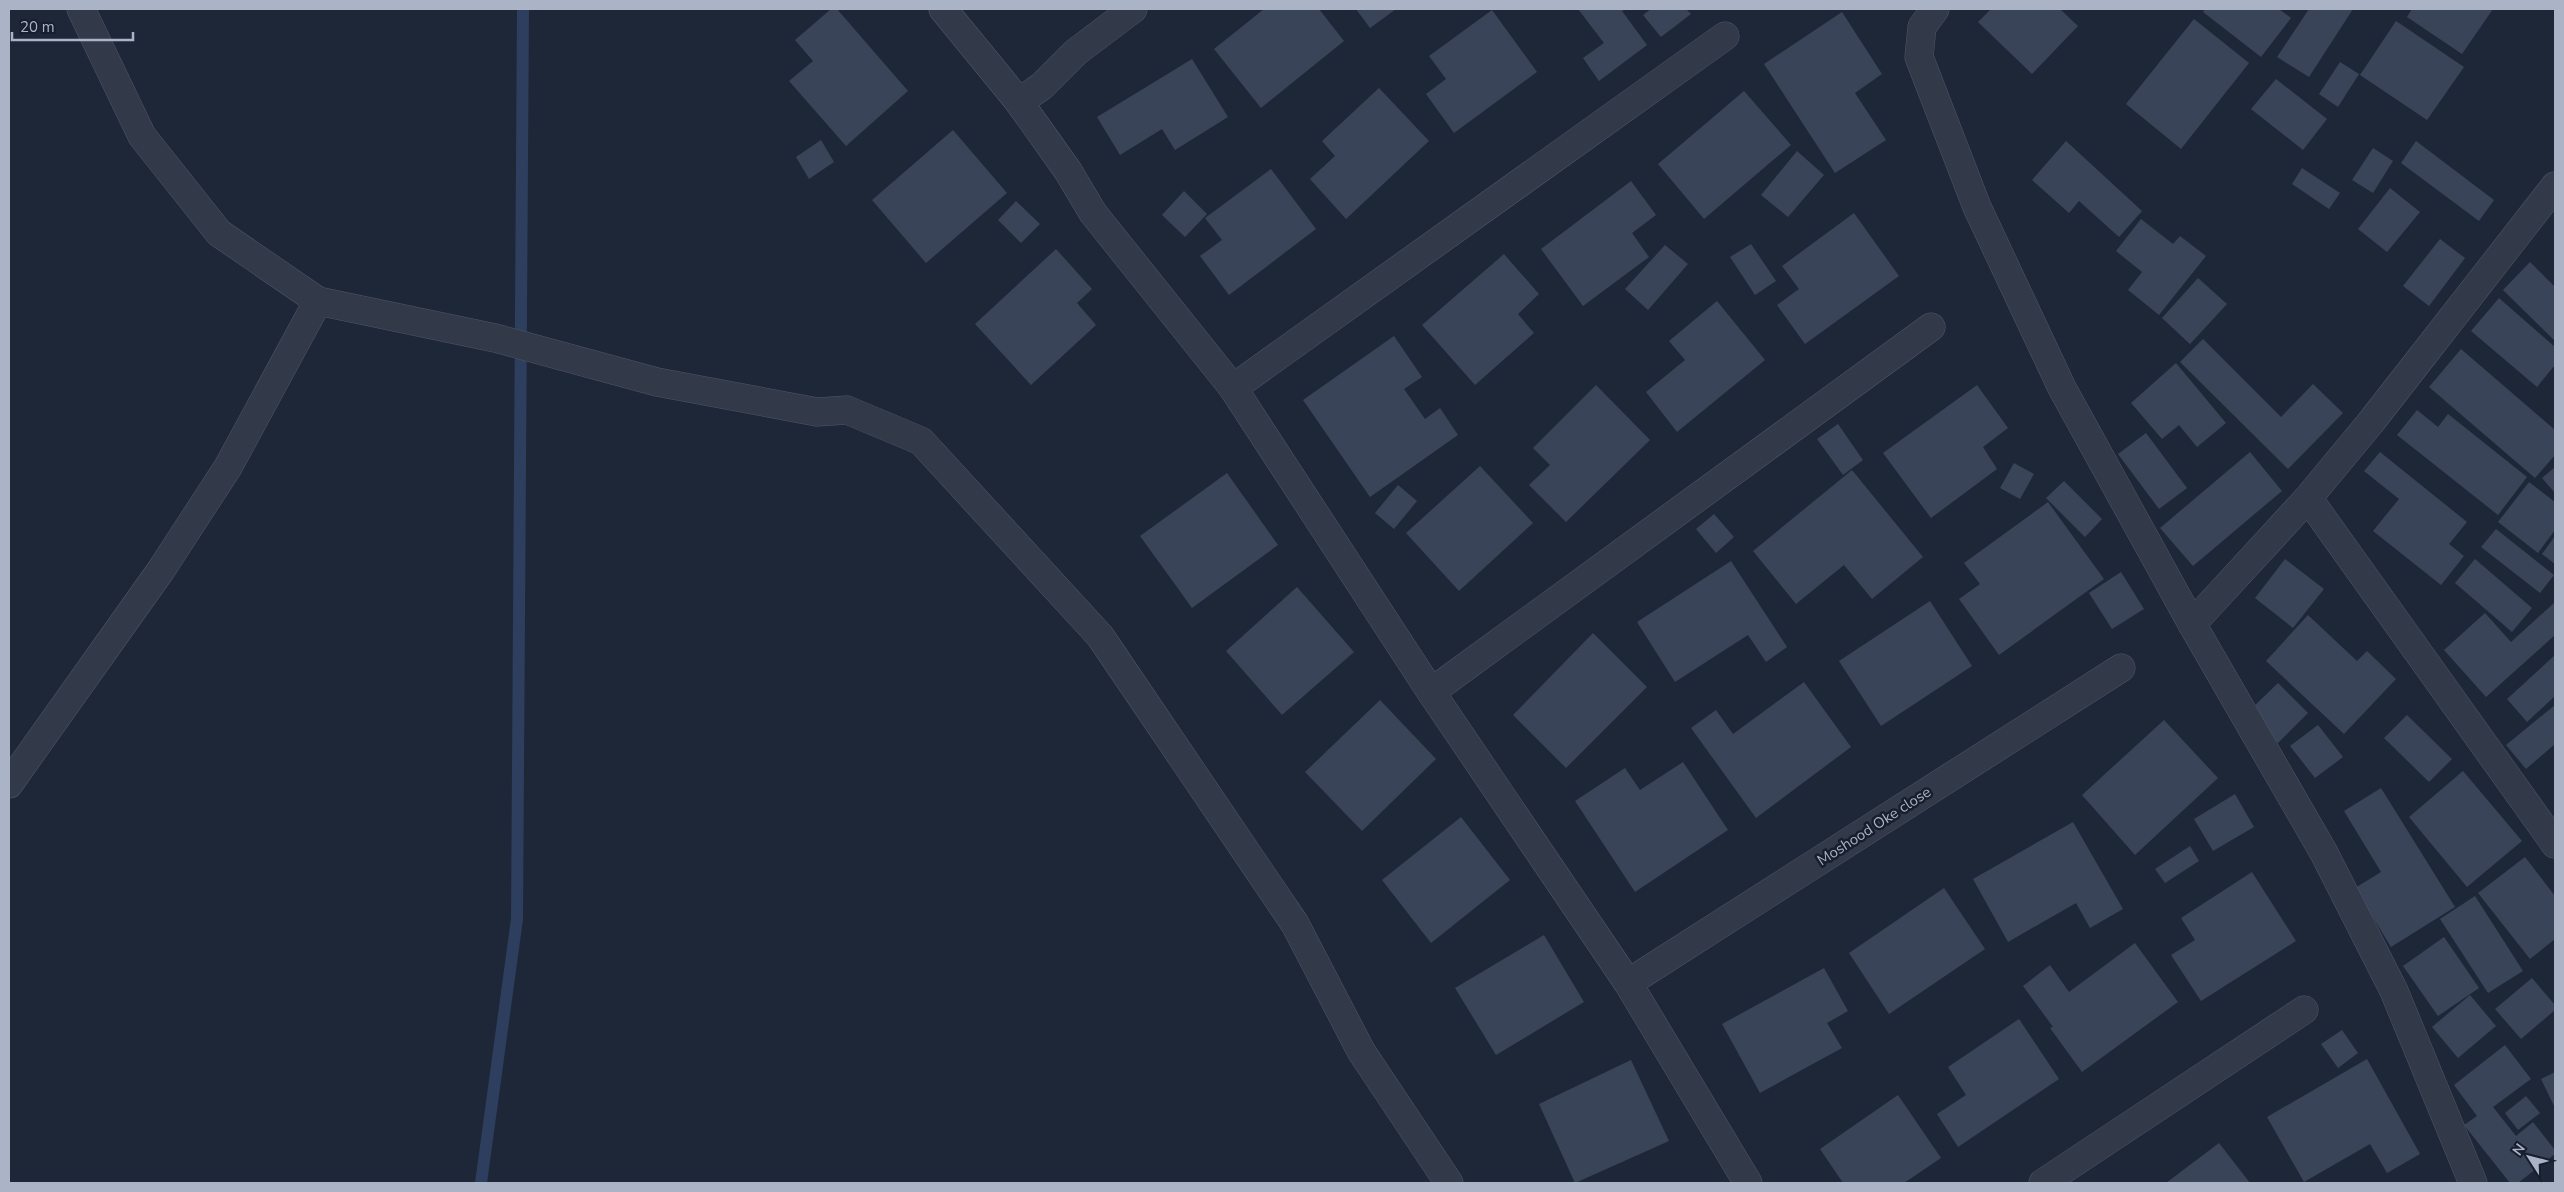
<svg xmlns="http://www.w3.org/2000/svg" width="2564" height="1192" font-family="'Nunito Sans',sans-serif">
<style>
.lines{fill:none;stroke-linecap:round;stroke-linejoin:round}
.stream{stroke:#2e3e5e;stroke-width:12}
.building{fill:#3a4459}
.minor-casing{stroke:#4f5667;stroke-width:29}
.minor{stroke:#323948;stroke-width:28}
.labels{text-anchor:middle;stroke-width:5;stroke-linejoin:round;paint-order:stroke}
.street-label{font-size:15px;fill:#abb3c6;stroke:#171e2d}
</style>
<rect width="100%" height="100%" fill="#1e2738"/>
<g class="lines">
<polyline class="stream" points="481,1183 517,919 523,9"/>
</g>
<g class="building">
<polygon points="831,9 837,9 908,91 846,146 789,81 813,61 795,40"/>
<polygon points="1264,9 1319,9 1344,41 1261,108 1214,49"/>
<polygon points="1356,9 1396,9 1370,28"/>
<polygon points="1578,9 1626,9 1622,11 1647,45 1599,81 1583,58 1604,43"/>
<polygon points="1651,9 1686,9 1691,14 1661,37 1643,15"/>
<polygon points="1991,9 2060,9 2078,26 2032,74 1978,22"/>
<polygon points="2205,9 2279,9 2291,18 2261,57 2203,12"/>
<polygon points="2309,9 2353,9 2309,77 2277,57"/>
<polygon points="2412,9 2493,9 2462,54 2407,17"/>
<polygon points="1492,10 1537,72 1454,133 1426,94 1446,79 1429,56"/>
<polygon points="1842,12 1882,74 1855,93 1886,140 1835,173 1764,64"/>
<polygon points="2194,19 2249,63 2181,149 2126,104"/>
<polygon points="2396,21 2464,67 2427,120 2360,75"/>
<polygon points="1192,59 1228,117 1175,150 1162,129 1120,155 1097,117"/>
<polygon points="2340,62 2359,74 2338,107 2319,94"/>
<polygon points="2276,79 2327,119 2303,150 2251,109"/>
<polygon points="1379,88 1429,141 1346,219 1310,179 1335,156 1322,141"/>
<polygon points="1744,91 1791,145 1704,219 1658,164"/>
<polygon points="953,130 1007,193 926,263 872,200"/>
<polygon points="821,140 834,162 809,179 796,157"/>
<polygon points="2066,141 2142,211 2119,237 2079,201 2069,213 2032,180"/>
<polygon points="2416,141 2494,200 2479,221 2401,163"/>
<polygon points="2373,148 2393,161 2373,193 2352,180"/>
<polygon points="1797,151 1824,175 1788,217 1761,195"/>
<polygon points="2302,168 2340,193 2329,209 2292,184"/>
<polygon points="1271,169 1316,229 1229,295 1200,256 1222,240 1205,218"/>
<polygon points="1631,181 1656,215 1632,233 1649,257 1583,306 1541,249"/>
<polygon points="2390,188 2420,212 2387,252 2358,229"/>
<polygon points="1184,191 1207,214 1185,237 1162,215"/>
<polygon points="1016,201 1040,224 1021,243 998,220"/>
<polygon points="1854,213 1899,276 1805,344 1777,305 1799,289 1782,266"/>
<polygon points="2141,219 2173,244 2180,236 2206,256 2159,315 2128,290 2142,272 2116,251"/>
<polygon points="2440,239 2465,258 2429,306 2403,286"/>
<polygon points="1751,244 1776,281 1755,295 1730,257"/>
<polygon points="1665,245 1688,264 1648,310 1625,289"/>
<polygon points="1056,249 1092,289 1077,303 1096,325 1031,385 975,324"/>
<polygon points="1504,254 1539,294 1518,314 1534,333 1475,385 1422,325"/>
<polygon points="2530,262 2555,287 2555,341 2503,290"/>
<polygon points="2198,278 2227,304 2190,344 2162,318"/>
<polygon points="2499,298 2555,347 2555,365 2537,387 2471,331"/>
<polygon points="1717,301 1765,360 1677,432 1646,392 1685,360 1669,341"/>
<polygon points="1394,336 1422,377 1404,389 1425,419 1440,408 1458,435 1370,497 1303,400"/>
<polygon points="2203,339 2281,417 2313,384 2343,413 2288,469 2180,362"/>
<polygon points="2461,349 2555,430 2555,455 2535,478 2429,387"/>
<polygon points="2176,363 2226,423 2197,447 2179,425 2162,439 2131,403"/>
<polygon points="1596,385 1650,440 1566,522 1529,485 1550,465 1533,448"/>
<polygon points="1977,385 2008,428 1983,447 1997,469 1931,518 1883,453"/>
<polygon points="2417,410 2438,427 2448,414 2527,477 2498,515 2397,435"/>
<polygon points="1838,424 1863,460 1843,475 1817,439"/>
<polygon points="2146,433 2187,488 2159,509 2118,454"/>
<polygon points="2250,452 2282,491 2193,566 2160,528"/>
<polygon points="2380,452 2467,522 2449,544 2464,556 2441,585 2373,531 2399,499 2364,471"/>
<polygon points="2014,463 2034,474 2020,499 2000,488"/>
<polygon points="1480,466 1533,523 1459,591 1406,533"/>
<polygon points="2555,467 2555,493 2542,478"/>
<polygon points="1852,470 1923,557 1872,599 1844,565 1796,604 1753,551"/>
<polygon points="1227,473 1278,545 1192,608 1140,536"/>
<polygon points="2064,481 2102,519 2085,537 2046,498"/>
<polygon points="2529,482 2555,502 2555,530 2538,553 2498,522"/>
<polygon points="1398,485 1417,501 1394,529 1375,513"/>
<polygon points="2048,502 2104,579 1999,655 1959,599 1980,584 1964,563"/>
<polygon points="1714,514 1734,537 1716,553 1696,529"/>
<polygon points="2496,529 2554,575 2540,593 2481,547"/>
<polygon points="2555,536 2555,564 2542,554"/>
<polygon points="2285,559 2324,589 2293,628 2255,598"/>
<polygon points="2475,559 2532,608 2512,632 2455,583"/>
<polygon points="1731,561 1787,647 1766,662 1748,635 1675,682 1637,622"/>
<polygon points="2121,572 2144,609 2112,629 2089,593"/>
<polygon points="1297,587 1354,652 1282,715 1226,651"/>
<polygon points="1930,601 1972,666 1881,726 1839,661"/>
<polygon points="2555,602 2555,635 2486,697 2444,650 2485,613 2511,642"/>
<polygon points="2308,615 2357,661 2367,651 2396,679 2344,734 2266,661"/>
<polygon points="1593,633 1647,687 1566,768 1513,715"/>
<polygon points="2555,655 2555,696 2527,722 2507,699"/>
<polygon points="1804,682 1851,747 1756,818 1691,728 1716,710 1733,734"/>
<polygon points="2278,683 2308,713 2278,743 2248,712"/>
<polygon points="1380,700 1436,759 1362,831 1305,772"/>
<polygon points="2555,705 2555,744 2526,769 2506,745"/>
<polygon points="2407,715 2452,759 2429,782 2384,738"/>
<polygon points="2164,720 2218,778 2135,855 2082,795"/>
<polygon points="2318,725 2343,757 2315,778 2290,746"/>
<polygon points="1683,762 1728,830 1635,892 1575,801 1625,768 1640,790"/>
<polygon points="2463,771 2522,841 2467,887 2409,817"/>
<polygon points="2381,788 2455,907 2391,947 2355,888 2381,872 2344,811"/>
<polygon points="2235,794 2254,827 2213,851 2194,819"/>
<polygon points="1461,817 1510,880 1431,943 1382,880"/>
<polygon points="2073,822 2123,909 2090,928 2076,903 2008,942 1973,879"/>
<polygon points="2190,846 2199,861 2165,883 2155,869"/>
<polygon points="2525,857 2555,896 2555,939 2530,959 2478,893"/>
<polygon points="2252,872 2296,941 2201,1001 2171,955 2195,940 2181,918"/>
<polygon points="1944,888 1985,949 1889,1014 1849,953"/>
<polygon points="2475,896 2523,971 2488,993 2440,919"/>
<polygon points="1544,935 1584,1002 1496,1055 1455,988"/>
<polygon points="2444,937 2479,988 2438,1016 2403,966"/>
<polygon points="2135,943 2178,1002 2082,1072 2050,1028 2053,1027 2023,986 2050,965 2069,992"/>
<polygon points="1824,968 1848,1011 1827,1023 1842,1048 1760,1093 1722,1024"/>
<polygon points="2532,978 2555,1005 2555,1010 2521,1039 2495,1009"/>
<polygon points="2470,995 2496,1026 2458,1058 2432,1027"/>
<polygon points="2019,1019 2059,1079 1958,1147 1937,1114 1966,1095 1948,1067"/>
<polygon points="2342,1030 2358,1053 2338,1068 2321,1044"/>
<polygon points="2505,1045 2531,1079 2493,1107 2516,1136 2533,1122 2555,1150 2555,1154 2518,1183 2510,1183 2464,1125 2477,1116 2454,1085"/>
<polygon points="2367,1059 2420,1154 2387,1173 2370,1144 2304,1182 2267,1117"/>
<polygon points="1631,1060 1669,1141 1575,1183 1539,1104"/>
<polygon points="2555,1072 2555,1108 2541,1079"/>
<polygon points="1898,1095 1941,1158 1904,1183 1843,1183 1820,1149"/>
<polygon points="2526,1096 2540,1113 2518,1130 2505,1113"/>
<polygon points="2219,1143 2250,1183 2166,1183"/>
</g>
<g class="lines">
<defs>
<g id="minor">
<polyline points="81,9 142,136 219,233 318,301 495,338 657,382 817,412 847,410 921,441 1100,636 1295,924 1361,1051 1449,1183"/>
<polyline points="943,9 1019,102"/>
<polyline points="1133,9 1076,52 1042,86 1019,102 1068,171 1093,213 1233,388 1431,692 1628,983 1748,1183"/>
<polyline points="1935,9 1922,27 1919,57 1977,207 2062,388 2192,624 2324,853 2394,991 2473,1183"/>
<polyline points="1233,388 1725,36"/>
<polyline points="2308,498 2555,844"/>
<polyline points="2192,624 2308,498 2371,422 2555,186"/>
<polyline points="1431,692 1931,327"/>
<polyline points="9,784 161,570 228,467 318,301"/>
<polyline points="1628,983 2121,668"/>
<polyline points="2043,1183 2304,1010"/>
</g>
</defs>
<use href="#minor" class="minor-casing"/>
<use href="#minor" class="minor"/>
</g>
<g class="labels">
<g class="street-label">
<text transform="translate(1874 826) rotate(-33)" y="5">Moshood Oke close</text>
</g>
</g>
<rect width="2564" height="1192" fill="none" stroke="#abb3c6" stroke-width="20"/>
<g transform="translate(2529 1157) rotate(306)" stroke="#171e2d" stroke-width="4" paint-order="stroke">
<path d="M0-4L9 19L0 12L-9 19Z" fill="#abb3c6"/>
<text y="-8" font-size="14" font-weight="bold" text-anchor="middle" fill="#abb3c6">N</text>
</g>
<path d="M12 32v8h121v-8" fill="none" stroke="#abb3c6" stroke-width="2.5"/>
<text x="20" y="32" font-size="15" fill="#abb3c6" stroke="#171e2d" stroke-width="4" paint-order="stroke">20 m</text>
</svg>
